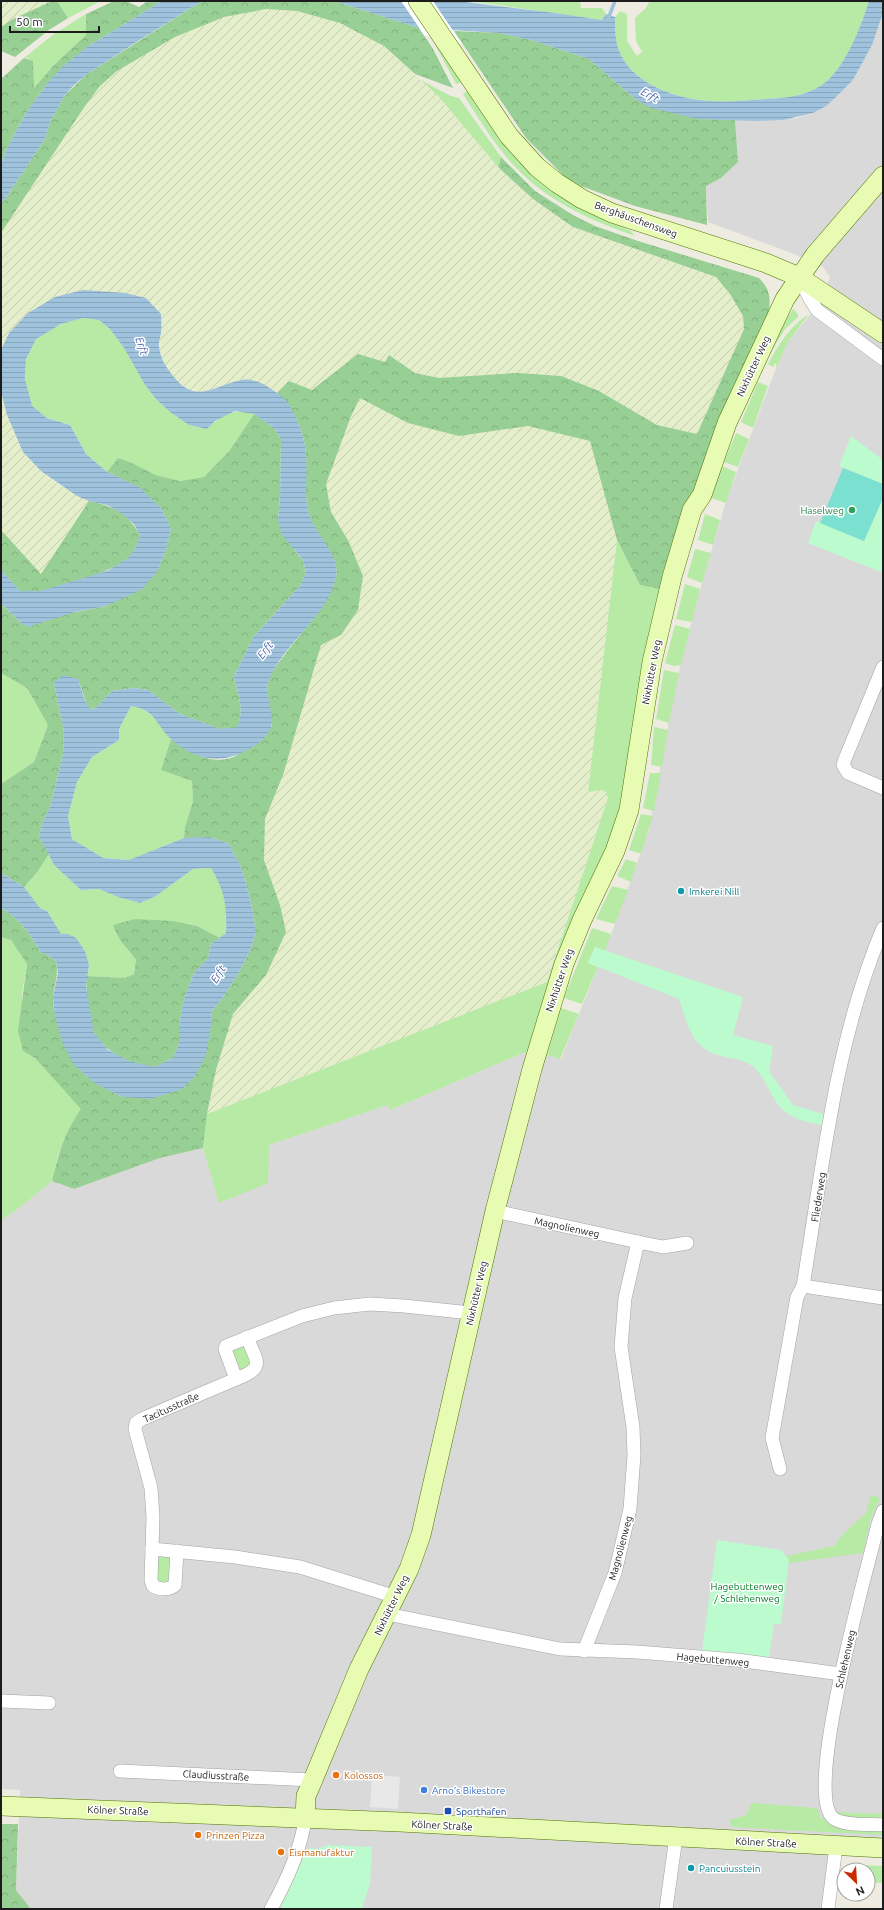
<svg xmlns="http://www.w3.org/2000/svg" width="884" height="1910" font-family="Ubuntu,sans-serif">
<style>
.residential{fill:#dad9d9}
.farmland{fill:url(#farmland-furrows)}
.grass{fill:#b7eaa4}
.forest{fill:url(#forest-crowns)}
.park{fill:#bbfbce}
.pitch{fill:#7be0cf}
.parking{fill:#e8e8e8}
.water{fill:url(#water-rules)}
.pier{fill:#fff}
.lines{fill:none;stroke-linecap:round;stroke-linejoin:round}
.stream{stroke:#9fc2dd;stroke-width:3.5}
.minor-casing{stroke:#a3a3a3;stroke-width:14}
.secondary-casing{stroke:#4f7401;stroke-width:20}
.minor{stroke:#fff;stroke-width:13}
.secondary{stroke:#e7fbb2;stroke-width:19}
.leisure-dot{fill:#2e9e5b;stroke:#fff;stroke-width:1.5}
.culture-dot{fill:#0f9aa8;stroke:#fff;stroke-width:1.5}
.food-dot{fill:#e8710a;stroke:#fff;stroke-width:1.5}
.shop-dot{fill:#3f7fe0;stroke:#fff;stroke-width:1.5}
.transit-dot{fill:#1a4fb4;stroke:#fff;stroke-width:1.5}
.labels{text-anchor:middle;stroke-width:3;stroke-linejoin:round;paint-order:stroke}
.street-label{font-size:10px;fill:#1c1c1c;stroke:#fff}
.leisure-label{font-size:10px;fill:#27864d;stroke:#fff;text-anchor:end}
.culture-label{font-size:10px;fill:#0d838f;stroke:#fff;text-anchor:start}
.park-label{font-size:10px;fill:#087c2b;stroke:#fff}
.food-label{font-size:10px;fill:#c56008;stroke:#fff;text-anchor:start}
.shop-label{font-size:10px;fill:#366cbe;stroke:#fff;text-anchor:start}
.transit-label{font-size:10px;fill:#164399;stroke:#fff;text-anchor:start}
.water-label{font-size:11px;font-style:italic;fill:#4663ae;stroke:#fff}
</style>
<defs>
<pattern id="farmland-furrows" width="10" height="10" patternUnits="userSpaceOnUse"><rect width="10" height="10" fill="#e4eecb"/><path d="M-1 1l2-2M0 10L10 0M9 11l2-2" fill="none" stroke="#c3ccae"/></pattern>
<pattern id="forest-crowns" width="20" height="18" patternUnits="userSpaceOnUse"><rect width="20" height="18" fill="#98cf94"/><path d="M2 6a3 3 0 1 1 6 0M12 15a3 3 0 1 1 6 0" fill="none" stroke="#82b17f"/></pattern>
<pattern id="water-rules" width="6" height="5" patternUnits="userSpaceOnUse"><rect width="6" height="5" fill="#9fc2dd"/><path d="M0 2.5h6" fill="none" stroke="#88a6bd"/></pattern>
</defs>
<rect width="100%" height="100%" fill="#eeece1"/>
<polygon class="residential" points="883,13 883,1847 835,1844 826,1909 31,1909 16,1890 20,1790 1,1789 1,1221 28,1201 52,1181 74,1189 160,1158 203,1148 219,1202 269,1145 388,1105 390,1110 530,1050 561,1059 614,927 649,830 675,687 699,593 726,501 776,368 788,342 821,301 830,277 823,267 789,252 708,222 706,186 721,178 738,162 735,120 754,121 797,118 813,113 826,106 836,97 853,80 872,45"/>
<g class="farmland">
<polygon points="1,1 52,1 13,19 1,27"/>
<polygon points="266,9 297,11 340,23 384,46 440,98 498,167 533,199 573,227 716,277 730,294 743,316 744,329 697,435 657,425 599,391 474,377 439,378 415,373 390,355 385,363 333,375 312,390 289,381 277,393 260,382 243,379 212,390 197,392 188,390 174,378 163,363 158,345 162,331 9,333 1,350 1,233 85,106 100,86 117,71 175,37 224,17"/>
<polygon points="1,392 7,415 23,452 41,471 55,482 89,501 41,574 1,530"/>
<polygon points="360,398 459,436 528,426 590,441 617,540 588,792 600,790 605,791 608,798 547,982 207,1114 216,1070 233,1014 266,975 280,905 264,860 265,819 283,775 321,645 341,635 358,610 363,576 349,542 331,512 326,484 351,416"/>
</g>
<g class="grass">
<polygon points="57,1 101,1 68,18"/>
<polygon points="469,1 580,2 581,8 602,8 606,14 602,20"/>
<path d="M 650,1 L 869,1 C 861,26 845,69 822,85 C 801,99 777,98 752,100 C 739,101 724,102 710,101 C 676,99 630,84 618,48 C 615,38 615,27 615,17 L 620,11 L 627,14 L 627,41 L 637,56 L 642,52 L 636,41 L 635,18 L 645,9 Z"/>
<polygon points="86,14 86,35 53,66 33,89 29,58 24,58 54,34"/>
<polygon points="431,37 462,82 456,84"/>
<path d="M 421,80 C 433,86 447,96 459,98 L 501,157 L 498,167 L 440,98 Z"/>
<path d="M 470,89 L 483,109 L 608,221 L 631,231 L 635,236 C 587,219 542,199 508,159 C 491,139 477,116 463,94 Z"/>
<polygon points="793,309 798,314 798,317 785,329 765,361 777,335"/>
<path d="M 809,314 L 788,342 L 776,368 L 776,364 L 775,363 L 773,367 L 768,364 C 779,344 789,327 809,314 Z"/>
<path d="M 83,318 L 99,320 L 110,329 L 124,348 L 145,385 L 156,399 L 170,412 L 189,425 L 207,429 C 220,416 236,407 254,414 L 230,450 L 204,477 L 180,481 L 156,475 L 130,462 L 118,458 L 107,472 L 86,454 L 70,425 C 58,421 39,417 32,406 C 23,390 22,352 36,339 C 48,327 68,322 83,318 Z"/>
<polygon points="758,382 768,386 753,428 741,422"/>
<polygon points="736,433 749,439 738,467 724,462"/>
<polygon points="722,466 736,472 726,503 711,498"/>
<polygon points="705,514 720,520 713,545 698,540"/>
<polygon points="617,540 640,585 664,590 621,808 530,1050 390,1110 388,1105 269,1145 268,1183 219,1203 203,1148 207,1114 547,982 608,798 605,791 600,790 588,792"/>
<polygon points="695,549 711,553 702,583 687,577"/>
<polygon points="685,584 700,589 692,622 676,619"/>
<polygon points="675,625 690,629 681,665 674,666 665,663"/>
<polygon points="664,670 679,673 669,723 656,719"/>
<polygon points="1,673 27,688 48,725 34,762 1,784"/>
<path d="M 131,706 C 151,709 160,724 171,739 L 161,770 L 192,781 L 193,801 L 185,827 L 184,838 L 130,860 L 103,858 L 72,839 L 68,816 L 77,782 L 92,757 L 119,740 L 119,729 Z"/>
<polygon points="654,727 668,730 662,767 651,765"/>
<polygon points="650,773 661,773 654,811 643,808"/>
<polygon points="641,814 653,816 641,854 629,850"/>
<path d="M 49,854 L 54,865 L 81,890 L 99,889 L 118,897 L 140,903 L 156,896 L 193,869 L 211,868 L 222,886 L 227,914 L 226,933 L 220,938 L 197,926 L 173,921 L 113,925 C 117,939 127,948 136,960 L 134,974 L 125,978 L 87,976 L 89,965 L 68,934 L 61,935 L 47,911 L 40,908 L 24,887 L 38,871 Z"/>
<polygon points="626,859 637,863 631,882 617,876"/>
<polygon points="612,886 628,890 615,924 596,919"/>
<polygon points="592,928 611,934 605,951 595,948 588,963 598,967 582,1004 564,998"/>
<polygon points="2,936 11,940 27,964 22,994 23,1051 35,1058 82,1109 73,1121 58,1155 52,1181 28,1201 1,1221"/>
<polygon points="561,1008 579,1014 560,1059 547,1055"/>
<polygon points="246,1344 252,1366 240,1370 237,1370 231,1354 233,1347"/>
<polygon points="871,1495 880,1498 871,1517 863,1553 789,1563 786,1556 834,1546 843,1534 866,1513"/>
<polygon points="160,1555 169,1556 170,1558 170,1580 168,1583 156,1583 156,1557"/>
<path d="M 752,1803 L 817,1808 L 821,1819 L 825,1818 C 837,1833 865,1829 883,1830 L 883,1835 L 731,1827 L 730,1820 L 746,1815 Z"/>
<polygon points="836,1812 883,1814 883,1820 848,1818"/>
<polygon points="857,1865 883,1866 883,1883 868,1882 868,1870 846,1870 849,1867"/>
</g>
<g class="forest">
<polygon points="52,1 57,1 68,18 49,30 15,57 1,51 1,27 13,19"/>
<polygon points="114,1 126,1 139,7 148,1 162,1 87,47 47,84 28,110 7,148 1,165 1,79 24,58 33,61 34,88 53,66 86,35 86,14"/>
<polygon points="202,1 334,1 419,28 433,49 453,88 415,74 384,46 340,23 297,11 266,9 224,17 175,37 117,71 100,86 85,106 1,233 1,205 45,139 50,122 65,95 87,74"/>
<polygon points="454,31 500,33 535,41 589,59 635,99 735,120 738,162 721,178 706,186 707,225 635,206 581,186 565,177 526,138"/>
<path d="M 501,157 L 535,191 L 573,215 L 595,226 L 638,241 L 759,278 C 771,290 770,298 769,313 L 664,590 L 640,585 L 617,540 L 590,441 L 528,426 L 459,436 L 408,423 L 360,398 L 351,416 L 326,484 L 331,512 L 349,542 L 363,576 L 358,610 L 341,635 L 321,645 L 283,775 L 265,819 L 264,860 L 280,905 L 286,932 L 266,975 L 233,1014 L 216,1070 L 207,1114 L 203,1148 L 160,1158 L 74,1189 L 52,1181 C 58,1155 65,1131 81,1109 L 35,1058 L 23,1051 L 18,1031 L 27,964 L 11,940 L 1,937 L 1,908 C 19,918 31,934 40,952 L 46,954 L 56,961 C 59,978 54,983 53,998 C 53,1008 56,1019 59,1028 C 70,1069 87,1080 123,1097 L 208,1037 L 212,1020 L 211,1012 C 224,999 255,950 255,932 C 256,919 245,875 239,863 C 236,857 232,851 229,844 L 210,837 L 184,838 L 185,827 L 193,801 L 192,781 L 161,770 L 171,739 C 189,752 216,769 239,754 C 250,746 261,735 272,726 C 270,713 267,697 268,684 C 269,673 280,661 286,653 C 304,629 328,606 336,577 C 341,556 313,533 308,512 C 304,492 307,474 306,455 C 305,432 293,408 277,393 L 289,381 L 312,390 L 358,354 L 385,362 L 389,355 L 415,373 L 439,378 L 517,373 L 561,376 L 599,391 L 657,425 L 697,434 L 744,329 L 743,316 L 730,294 L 716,277 L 573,227 L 533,199 L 498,167 Z"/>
<path d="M 254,414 L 274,428 L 281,439 L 280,496 L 278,520 L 295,551 L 303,560 L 306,573 L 300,586 L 253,637 L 234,677 C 238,695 245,710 237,728 L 220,729 L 180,714 L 148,690 L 134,688 L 112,691 L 95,709 L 88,708 L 78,679 L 63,676 L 54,682 L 64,732 L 63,754 L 51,804 L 42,824 L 39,836 L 49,854 L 38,871 L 24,887 L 1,873 L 1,784 L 34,762 L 48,725 L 27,688 L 1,673 L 1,603 L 21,623 L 106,606 L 157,572 L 166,550 L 171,529 L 161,508 L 139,488 L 107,472 L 118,458 L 130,462 L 156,475 L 180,481 L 204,477 L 230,450 Z"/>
<path d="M 89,501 C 113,506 129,513 140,536 C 137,544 135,552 128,558 C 114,571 59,589 39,591 C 33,592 26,591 20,591 L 1,570 L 1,530 L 41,574 Z"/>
<path d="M 135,919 L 173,921 L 197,926 L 220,938 L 211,944 L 208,958 L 194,973 L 184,999 L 179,1025 L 179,1044 L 173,1058 C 167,1060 159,1066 153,1067 C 133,1067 104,1051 94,1033 C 89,1023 85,988 87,976 L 125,978 L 134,974 L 136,960 C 126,946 119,942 113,925 Z"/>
<polygon points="1,1824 18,1824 16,1890 31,1909 1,1909"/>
</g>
<g class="park">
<polygon points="851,436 883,460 883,484 839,466"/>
<polygon points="883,498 883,569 881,572 808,543 816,521 864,541"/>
<path d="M 595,947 L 743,997 L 733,1035 L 773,1046 L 769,1071 L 793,1105 L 823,1114 L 822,1125 C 806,1122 791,1119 780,1107 C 768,1093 765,1072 747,1063 C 730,1055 714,1059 699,1044 C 688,1033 684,1013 679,999 L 588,963 Z"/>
<polygon points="717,1540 781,1550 789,1560 781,1624 774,1624 769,1659 702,1651"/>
<polygon points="327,1845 372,1847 370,1883 362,1909 280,1909 305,1854 310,1848 318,1849"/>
</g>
<polygon class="pitch" points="843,468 883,484 883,498 864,541 820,523"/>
<polygon class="parking" points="372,1775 400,1777 398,1809 370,1807"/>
<g class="water">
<polygon points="162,1 202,1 138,41 87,74 73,86 65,95 50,122 45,139 1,205 1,165 7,148 28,110 47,84 62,67 87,47"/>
<path d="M 334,1 L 458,1 L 555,13 L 602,20 L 606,14 L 615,17 C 615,27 615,38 618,48 C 630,84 676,99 710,101 C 724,102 739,101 752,100 C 777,98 801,99 822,85 C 845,69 861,26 869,1 L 883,1 L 883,13 L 872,45 L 853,80 L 836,97 L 826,106 L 813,113 L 783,120 L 754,121 L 698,119 L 651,108 L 635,99 L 589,59 L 535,41 L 500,33 L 419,28 Z"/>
<path d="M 83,290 L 125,293 L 146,298 L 161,314 C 161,320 162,326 161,332 C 161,337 158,342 159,346 C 160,358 166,367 173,376 C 196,405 213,386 241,380 C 252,378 263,383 271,389 C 277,393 284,397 288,403 C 297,418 305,437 306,454 C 308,474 304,492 308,512 C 314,533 341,555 336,577 C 327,618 284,642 269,680 C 264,692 275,717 271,727 C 266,739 256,746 245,751 C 219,765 194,759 172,740 C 156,726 157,710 131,706 L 119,729 L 119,740 L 92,757 L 77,782 L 68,816 L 72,839 L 103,858 L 129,860 L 184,838 L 210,837 L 229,844 C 232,851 236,857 239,863 C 245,875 256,919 255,932 C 255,950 224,999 211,1012 L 212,1020 L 206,1055 L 195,1076 L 182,1089 L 151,1099 L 123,1097 L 96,1084 L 74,1065 L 63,1044 L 55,1017 L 53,997 L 58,973 L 56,961 L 46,954 L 40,952 C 31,934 19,918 1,908 L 1,873 L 24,887 L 40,908 L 47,911 L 61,934 L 68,934 L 76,938 L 85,951 L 89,965 L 86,986 L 94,1033 L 108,1050 L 129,1061 L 154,1067 L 173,1058 L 179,1044 L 179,1025 L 184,999 L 194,973 L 208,958 L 211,944 L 226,933 C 227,906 225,891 211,868 L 193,869 L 156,896 L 140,903 L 118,897 L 99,889 L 81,890 L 54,865 L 39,836 L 42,824 L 51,804 L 63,754 L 64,732 L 54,682 L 63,675 L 78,679 L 84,698 L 89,708 L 95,709 L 112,691 L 134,688 L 148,690 L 180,714 L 220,729 L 237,727 C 245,710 238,695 234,677 L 253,637 L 300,586 L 306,573 L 303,560 L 282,535 L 278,520 L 280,496 L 281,439 L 274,428 L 254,414 L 235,411 L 215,421 L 207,429 L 189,425 L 170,412 L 156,399 L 145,385 L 124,348 L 110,329 L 99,320 L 83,318 L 61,324 L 36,339 L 26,359 L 25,379 L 32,406 L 47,418 L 70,425 L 86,454 L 107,472 L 139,487 L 161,508 L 171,529 L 166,550 L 157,572 L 141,590 L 106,606 L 75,612 L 28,627 L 21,623 L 1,603 L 1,570 L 20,591 L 40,591 L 107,571 L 128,558 L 135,549 L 140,536 L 134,524 L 121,513 L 107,505 L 89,501 L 77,496 L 41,471 L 23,452 L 7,415 L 1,392 L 1,350 L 9,333 L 28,313 L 55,297 Z"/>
</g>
<polygon class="pier" points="401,1 433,1 462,44 424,35"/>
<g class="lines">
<polyline class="stream" points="608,19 615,1"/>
<defs>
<g id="minor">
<polyline points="800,279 810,299 817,310 883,359"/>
<polyline points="883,667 845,759 843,765 848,773 883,788"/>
<polyline points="495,1211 638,1242"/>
<polyline points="803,1286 883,1298"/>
<path d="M 236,1379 C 266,1367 257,1363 247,1337"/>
<path d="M 780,1469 L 772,1438 L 797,1297 L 803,1286 C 823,1166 835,1041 883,928"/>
<path d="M 883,1511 L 878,1524 C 868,1568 803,1791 833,1818 C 842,1826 870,1824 883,1825"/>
<path d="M 152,1549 L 151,1580 L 153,1586 C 160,1590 169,1590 175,1585 L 177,1551"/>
<polyline points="396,1597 300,1567 235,1557 152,1549 153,1517 151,1488 135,1429 136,1423 142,1419 236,1379 225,1349 226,1346 302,1316 334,1308 370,1304 404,1306 471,1313"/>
<polyline points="387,1614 560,1649 637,1652 737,1660 841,1674"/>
<polyline points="584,1651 615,1573 630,1509 634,1455 633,1427 621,1347 625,1298 638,1242 663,1247 687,1243"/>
<polyline points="1,1701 49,1703"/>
<polyline points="120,1771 312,1780"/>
<path d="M 271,1909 C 286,1882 301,1850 305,1819"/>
<polyline points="666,1909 676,1837"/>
<polyline points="828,1909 836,1846"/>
</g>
<g id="secondary">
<polyline points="418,1 509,136 537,167 557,183 582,199 612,213 766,263 799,277 883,333"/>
<polyline points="1,1806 400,1822 883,1848"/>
<polyline points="305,1819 306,1796 310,1787 359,1669 409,1569 421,1535 495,1211 532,1069 564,964 582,920 615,851 629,810 652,662 672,577 692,510 702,495 727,423 785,299 815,255 883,176"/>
</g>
</defs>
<use href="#minor" class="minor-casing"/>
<use href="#secondary" class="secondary-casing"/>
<use href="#minor" class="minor"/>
<use href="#secondary" class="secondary"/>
</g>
<circle class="leisure-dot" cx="852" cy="510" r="4"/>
<g class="culture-dot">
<circle cx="681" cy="891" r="4"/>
<circle cx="691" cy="1868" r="4"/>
</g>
<g class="food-dot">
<circle cx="336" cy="1775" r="4"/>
<circle cx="198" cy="1835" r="4"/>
<circle cx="281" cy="1852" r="4"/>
</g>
<circle class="shop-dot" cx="424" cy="1790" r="4"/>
<rect class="transit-dot" x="444" y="1807" width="8" height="8" rx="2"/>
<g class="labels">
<g class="street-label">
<text transform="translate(636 219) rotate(20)" y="4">Berghäuschensweg</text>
<text transform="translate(753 366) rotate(-65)" y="4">Nixhütter Weg</text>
<text transform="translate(651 672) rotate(-79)" y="4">Nixhütter Weg</text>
<text transform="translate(559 980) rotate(-71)" y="4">Nixhütter Weg</text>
<text transform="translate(818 1197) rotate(-81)" y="4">Fliederweg</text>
<text transform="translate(567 1227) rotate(12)" y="4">Magnolienweg</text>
<text transform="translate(476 1293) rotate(-77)" y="4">Nixhütter Weg</text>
<text transform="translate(171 1407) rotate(-24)" y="4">Tacitusstraße</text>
<text transform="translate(620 1548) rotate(-75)" y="4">Magnolienweg</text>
<text transform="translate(391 1605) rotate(-64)" y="4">Nixhütter Weg</text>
<text transform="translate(713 1659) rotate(5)" y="4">Hagebuttenweg</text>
<text transform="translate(845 1659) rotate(-77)" y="4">Schlehenweg</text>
<text transform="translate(216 1775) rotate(3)" y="4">Claudiusstraße</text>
<text transform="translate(118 1810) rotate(2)" y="4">Kölner Straße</text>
<text transform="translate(442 1825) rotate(3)" y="4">Kölner Straße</text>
<text transform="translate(766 1842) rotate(3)" y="4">Kölner Straße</text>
</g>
<g class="leisure-label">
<text x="844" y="514">Haselweg</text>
</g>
<g class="culture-label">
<text x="689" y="895">Imkerei Nill</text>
<text x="699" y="1872">Pancuiusstein</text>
</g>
<g class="park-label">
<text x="747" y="1590">Hagebuttenweg<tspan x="747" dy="12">/ Schlehenweg</tspan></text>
</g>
<g class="food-label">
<text x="344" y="1779">Kolossos</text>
<text x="206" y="1839">Prinzen Pizza</text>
<text x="289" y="1856">Eismanufaktur</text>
</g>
<g class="shop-label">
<text x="432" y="1794">Arno‘s Bikestore</text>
</g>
<g class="transit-label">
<text x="456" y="1815">Sporthafen</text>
</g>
<g class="water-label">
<text transform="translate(650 95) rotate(29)" y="4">Erft</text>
<text transform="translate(142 346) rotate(72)" y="4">Erft</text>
<text transform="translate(265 650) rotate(-52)" y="4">Erft</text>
<text transform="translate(218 974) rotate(-58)" y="4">Erft</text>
</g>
</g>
<rect width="884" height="1910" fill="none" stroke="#1c1c1c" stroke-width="4"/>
<g transform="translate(856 1882) rotate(155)"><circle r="19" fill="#ffffff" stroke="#a4a4a4"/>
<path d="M0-3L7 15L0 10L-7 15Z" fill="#c82c00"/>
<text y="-6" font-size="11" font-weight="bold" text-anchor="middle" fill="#1c1c1c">N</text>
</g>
<path d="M10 26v6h89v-6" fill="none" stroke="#1c1c1c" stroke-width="2"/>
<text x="16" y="26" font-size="12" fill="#1c1c1c" stroke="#ffffff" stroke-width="3" paint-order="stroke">50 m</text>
</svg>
